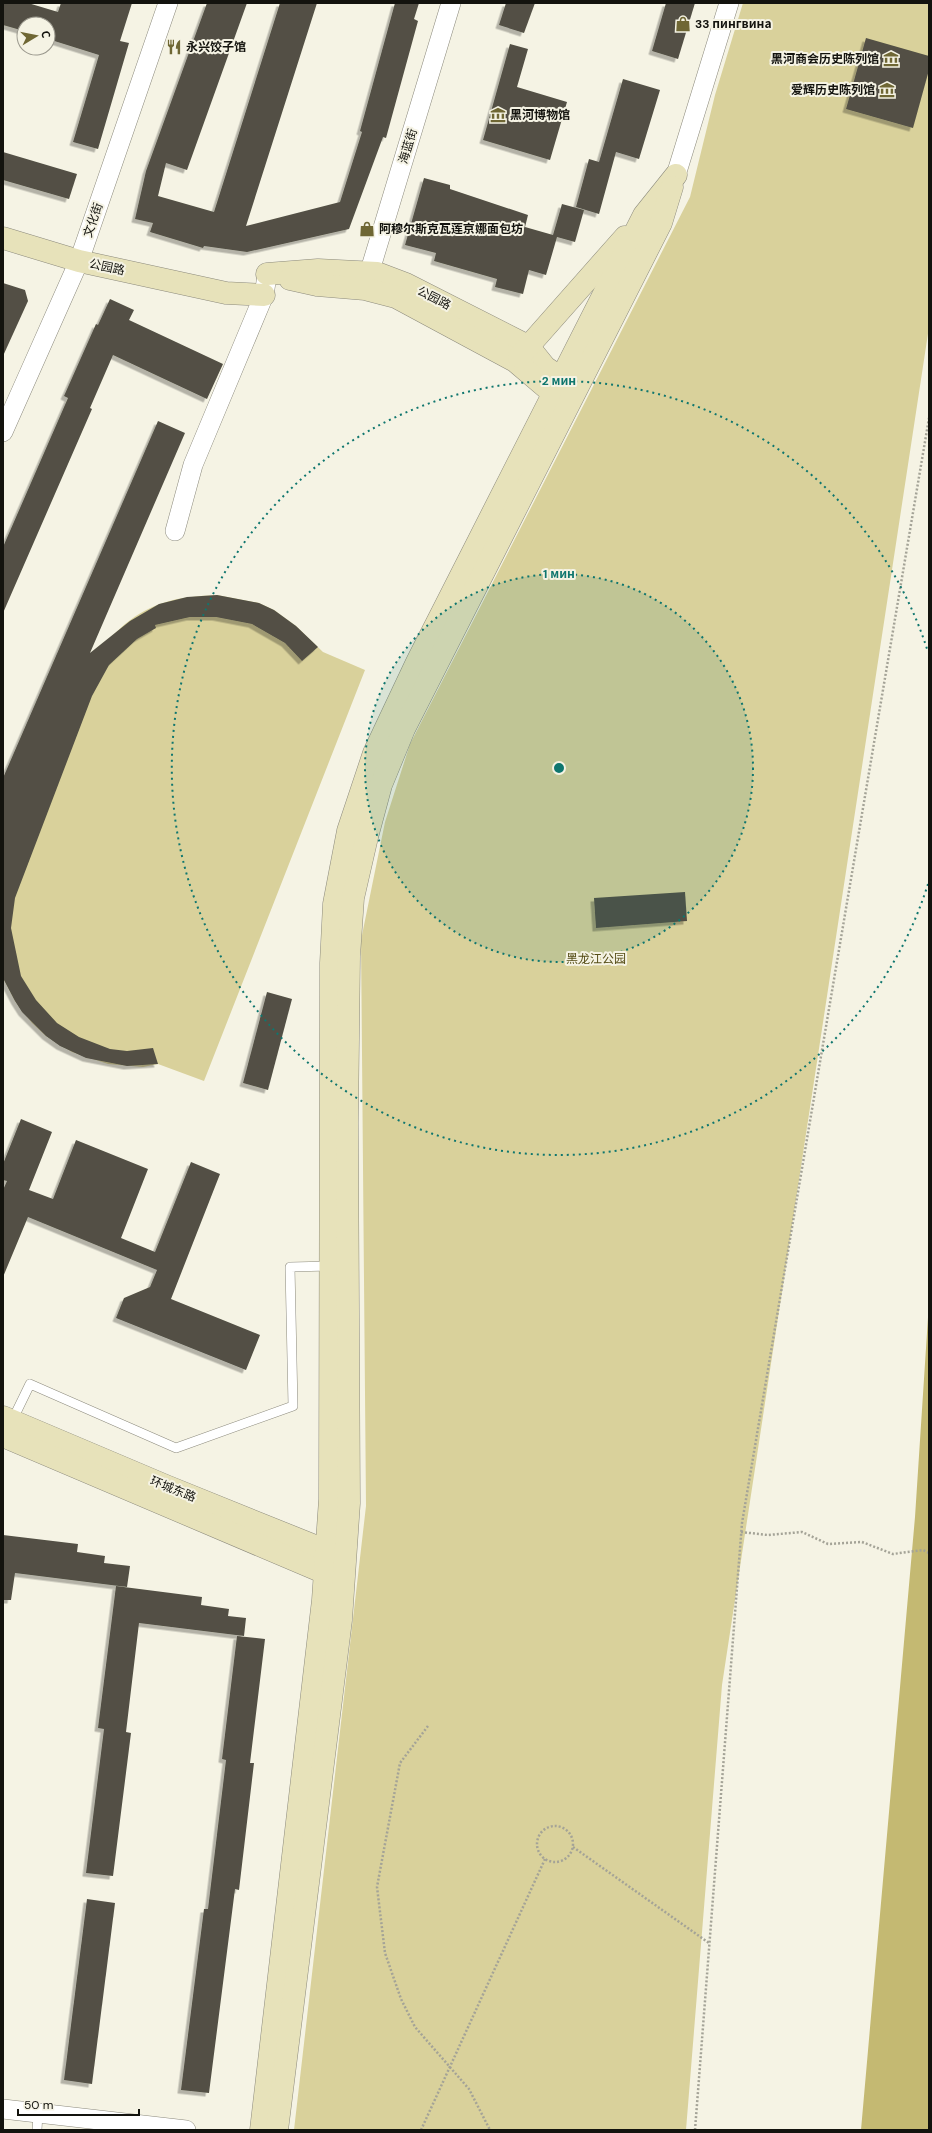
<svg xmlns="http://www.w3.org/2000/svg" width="932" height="2133" font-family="'DM Sans','Noto Sans SC',sans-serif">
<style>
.green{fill:#d9d19b}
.water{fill:#c4b972}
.building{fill:#525044;filter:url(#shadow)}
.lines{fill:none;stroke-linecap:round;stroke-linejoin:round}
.lane-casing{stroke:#8c8a7d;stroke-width:10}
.street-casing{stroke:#8c8a7d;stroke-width:20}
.secondary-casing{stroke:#8c8a7d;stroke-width:23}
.path{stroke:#a4a397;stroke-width:2.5;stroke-dasharray:2 2;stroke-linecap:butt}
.lane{stroke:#fff;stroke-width:9}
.street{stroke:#fff;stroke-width:19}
.secondary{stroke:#e7e2ba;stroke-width:22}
.ring{fill:none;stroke:#0f766e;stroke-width:2;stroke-dasharray:2 4}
.labels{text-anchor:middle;stroke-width:4;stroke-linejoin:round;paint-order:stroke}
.poi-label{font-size:12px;font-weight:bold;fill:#13130e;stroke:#f5f3e4;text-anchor:start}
.street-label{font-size:12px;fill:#13130e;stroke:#f5f3e4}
.park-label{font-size:12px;fill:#554d16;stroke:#f5f3e4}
.centre{fill:#0f766e;stroke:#f5f3e4;stroke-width:2}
.ring-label{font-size:12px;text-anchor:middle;font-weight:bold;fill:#0f766e;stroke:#f5f3e4;stroke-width:4;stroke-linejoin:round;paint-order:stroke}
</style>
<defs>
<filter id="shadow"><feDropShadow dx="-3.5" dy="3.5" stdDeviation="0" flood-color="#0004"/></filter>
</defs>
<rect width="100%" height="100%" fill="#f5f3e4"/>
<g class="green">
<polygon points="743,3 929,3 929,327 722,1685 686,2130 294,2130 366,1506 361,940 385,822 410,744 690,197 715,95"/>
<path d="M 217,595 L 259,603 L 274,610 L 296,626 L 323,652 L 365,670 L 204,1081 L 158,1064 L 143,1067 L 108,1064 L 72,1052 L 46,1036 L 32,1023 L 15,1001 L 4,980 L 3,882 L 89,666 C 106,639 131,613 163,603 C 180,597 199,596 217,595 Z"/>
</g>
<polygon class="water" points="929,1302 929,2130 861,2130 915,1517"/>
<g class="building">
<polygon points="3,3 28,3 58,12 61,3 132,3 120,41 129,43 98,149 73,142 99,55 48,39 48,24 24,24 24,31 3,25"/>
<polygon points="207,3 247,3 187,170 166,163 158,196 214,212 280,3 317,3 246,226 340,202 362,132 360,131 395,3 419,3 414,19 418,21 386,138 383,137 349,229 247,252 204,246 203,248 150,232 153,223 135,219 146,171"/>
<polygon points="506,3 535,3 524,33 499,25"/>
<polygon points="666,3 695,3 678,59 652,51"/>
<polygon points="866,38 929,56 929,70 913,128 846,109"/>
<polygon points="510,44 528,49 517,87 567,102 550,160 483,140"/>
<polygon points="623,79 660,90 639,159 616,152 599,214 576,207 589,159 599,162"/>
<polygon points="3,152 77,174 69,199 3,180"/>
<polygon points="424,178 450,185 450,189 528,215 525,227 553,235 562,204 584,210 575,242 557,237 546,275 529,270 523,294 495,287 497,279 434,261 436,253 405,245"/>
<polygon points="3,283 25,290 28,301 3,356"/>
<polygon points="110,299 134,310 129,320 223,364 207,399 113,355 90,408 92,409 3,613 3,547 68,398 64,396 96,324 98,325"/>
<polygon points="158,421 185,433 90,653 130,621 159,604 187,597 217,595 259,603 274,610 296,626 318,647 302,661 285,643 252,624 216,617 190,617 155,625 156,628 137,639 109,665 92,696 15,898 11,928 21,976 36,1000 57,1023 79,1037 110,1049 127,1051 153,1048 158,1064 127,1066 86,1058 60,1046 46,1036 22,1012 15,1001 4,980 3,778"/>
<polygon points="685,892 687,921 596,928 594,898"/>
<polygon points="267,992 292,999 268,1090 243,1083"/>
<polygon points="21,1119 52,1132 29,1190 53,1199 76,1140 148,1169 121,1238 155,1252 191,1162 220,1174 171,1299 260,1335 246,1370 116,1318 124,1298 150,1287 157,1270 28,1217 3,1277 3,1190 7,1181 3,1180 3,1164"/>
<polygon points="3,1535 78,1544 77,1552 105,1556 104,1563 130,1566 127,1587 15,1573 11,1600 3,1600"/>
<polygon points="116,1586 202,1597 201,1605 229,1609 228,1616 246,1618 244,1636 139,1623 126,1732 131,1733 113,1876 86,1873 104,1729 98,1728"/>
<polygon points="237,1636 265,1639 250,1763 254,1763 239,1890 235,1889 209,2093 181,2090 204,1909 208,1909 226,1760 222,1759"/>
<polygon points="87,1899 115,1903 92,2084 64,2080"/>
</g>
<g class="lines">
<defs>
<g id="lane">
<polyline points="12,1421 30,1384 176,1448 293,1406 290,1267 330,1266"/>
<polyline points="37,2130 38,2113"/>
</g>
<g id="street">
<polyline points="676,175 729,3"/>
<polyline points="365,287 451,3"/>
<polyline points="3,432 79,261 168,3"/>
<polyline points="175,531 193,465 264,295 266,282"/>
<polyline points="3,2109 186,2130"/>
</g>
<g id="secondary">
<polyline points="3,238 79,261 226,293 264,295"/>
<polyline points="267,274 318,270 377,273 406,284 528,346 545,367 573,386"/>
<polyline points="290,279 317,285 365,289 396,297 515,361 555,395"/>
<polyline points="519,357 625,237"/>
<polyline points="3,1417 166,1486 327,1551 341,1552"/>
<polyline points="3,1436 325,1573 339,1576"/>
<polyline points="261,2130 323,1600 330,1499 331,963 334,904 348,831 374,753 417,662 644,215 676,175"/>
<polyline points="277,2130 341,1620 349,1503 347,1123 349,956 353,898 367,837 381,785 404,729 661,223 672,187"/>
</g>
</defs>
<use href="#lane" class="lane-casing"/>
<use href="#street" class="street-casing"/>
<use href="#secondary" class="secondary-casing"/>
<g class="path">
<polyline points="741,1532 768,1535 802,1532 828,1544 862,1542 893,1554 923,1550 929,1553"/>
<polyline points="428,1726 400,1763 377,1887 385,1953 401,1999 415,2027 469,2089 490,2130"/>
<circle cx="555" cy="1844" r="18"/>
<polyline points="573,1847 709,1943"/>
<polyline points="421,2130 545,1859"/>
<polyline points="695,2130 742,1523 929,418"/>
</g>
<use href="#lane" class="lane"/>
<use href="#street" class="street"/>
<use href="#secondary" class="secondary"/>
</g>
<circle cx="559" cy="768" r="194" fill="#0f766e" fill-opacity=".12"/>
<g class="ring">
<circle cx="559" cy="768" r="194"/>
<path d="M928 884A387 387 0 1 1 928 652"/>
</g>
<defs>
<symbol id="shop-bare" viewBox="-9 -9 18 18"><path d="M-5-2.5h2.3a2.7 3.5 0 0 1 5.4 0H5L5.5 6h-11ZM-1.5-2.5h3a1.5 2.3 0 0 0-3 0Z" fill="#6f6734" stroke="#f5f3e4" stroke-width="2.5" paint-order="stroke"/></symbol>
<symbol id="restaurant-bare" viewBox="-9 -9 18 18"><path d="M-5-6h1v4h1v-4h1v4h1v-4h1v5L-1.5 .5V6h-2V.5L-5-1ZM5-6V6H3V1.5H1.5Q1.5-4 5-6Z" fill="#6f6734" stroke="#f5f3e4" stroke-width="2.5" paint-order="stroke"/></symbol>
<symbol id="museum-bare" viewBox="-9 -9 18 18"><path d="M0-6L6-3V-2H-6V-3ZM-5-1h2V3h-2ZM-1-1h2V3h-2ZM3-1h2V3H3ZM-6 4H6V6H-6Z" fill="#6f6734" stroke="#f5f3e4" stroke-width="2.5" paint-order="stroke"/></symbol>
</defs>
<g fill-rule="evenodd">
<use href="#shop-bare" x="672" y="13" width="22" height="22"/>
<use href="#restaurant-bare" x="163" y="36" width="22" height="22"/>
<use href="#museum-bare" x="880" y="48" width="22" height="22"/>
<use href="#museum-bare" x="876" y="79" width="22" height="22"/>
<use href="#museum-bare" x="487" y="104" width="22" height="22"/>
<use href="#shop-bare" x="356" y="218" width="22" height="22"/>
</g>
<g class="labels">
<g class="poi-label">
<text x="695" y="28">33 пингвина</text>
<text x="186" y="51">永兴饺子馆</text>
<text x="879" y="63" text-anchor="end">黑河商会历史陈列馆</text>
<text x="875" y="94" text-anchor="end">爱辉历史陈列馆</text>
<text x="510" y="119">黑河博物馆</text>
<text x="379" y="233">阿穆尔斯克瓦莲京娜面包坊</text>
</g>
<g class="street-label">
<text transform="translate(408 146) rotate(-73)" y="4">海蓝街</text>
<text transform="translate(93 220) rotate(-71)" y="4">文化街</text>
<text transform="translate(107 267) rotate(12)" y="4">公园路</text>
<text transform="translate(434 298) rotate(27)" y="4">公园路</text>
<text transform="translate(173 1489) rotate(22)" y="4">环城东路</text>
</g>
<g class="park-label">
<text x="596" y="963">黑龙江公园</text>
</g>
</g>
<circle cx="559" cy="768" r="6" class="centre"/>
<g class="ring-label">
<text x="559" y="385">2 мин</text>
<text x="559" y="578">1 мин</text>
</g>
<rect width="932" height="2133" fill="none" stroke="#13130e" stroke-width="8"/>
<g transform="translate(36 36) rotate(80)"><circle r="19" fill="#f5f3e4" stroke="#9b998e"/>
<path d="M0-3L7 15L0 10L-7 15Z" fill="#6f6734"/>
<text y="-6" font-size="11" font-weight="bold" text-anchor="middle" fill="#13130e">С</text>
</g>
<path d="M18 2109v6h121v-6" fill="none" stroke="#13130e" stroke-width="2"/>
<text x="24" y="2109" font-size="12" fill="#13130e" stroke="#f5f3e4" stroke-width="3" paint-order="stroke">50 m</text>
</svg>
